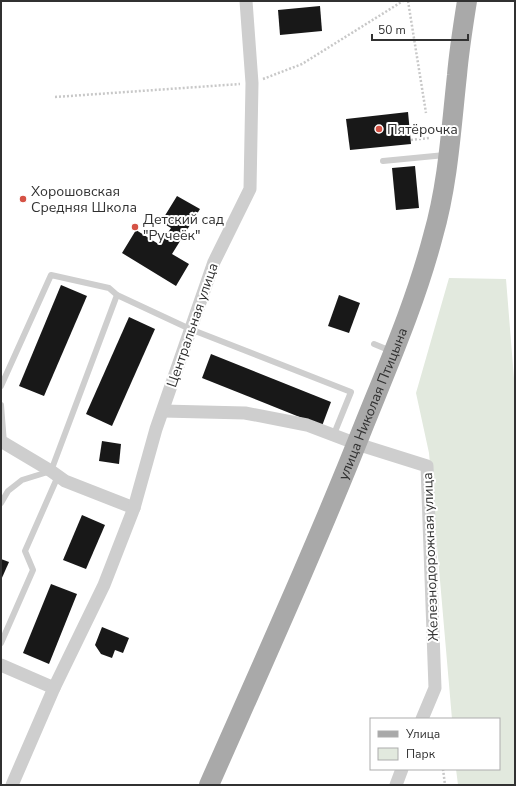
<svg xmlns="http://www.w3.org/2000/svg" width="516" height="786" font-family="'Nunito Sans',sans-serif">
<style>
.green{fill:#e2e9de}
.building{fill:#181818}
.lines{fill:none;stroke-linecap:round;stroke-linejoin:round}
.path{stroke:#c8c8c8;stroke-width:2.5;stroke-dasharray:2 2;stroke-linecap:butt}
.service{stroke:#cecece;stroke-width:6}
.minor{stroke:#cecece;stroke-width:13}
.primary{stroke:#a9a9a9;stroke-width:20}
.poi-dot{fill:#d55245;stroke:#fff;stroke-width:1.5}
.labels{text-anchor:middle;stroke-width:4;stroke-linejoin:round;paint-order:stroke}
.poi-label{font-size:14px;fill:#313131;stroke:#fff;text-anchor:start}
.street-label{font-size:14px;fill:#313131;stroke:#fff}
</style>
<rect width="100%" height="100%" fill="#fff"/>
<polygon class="green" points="449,278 506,279 515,391 515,785 458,785 456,769 499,769 499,719 452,719 429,453 416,393"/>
<g class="building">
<polygon points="320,6 322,31 280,35 278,10"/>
<polygon points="408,112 411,144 350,150 346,119"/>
<polygon points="415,166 419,208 396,210 392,168"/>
<polygon points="177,196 200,209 172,254 189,264 176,286 122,253 136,230 160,245 171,228 161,222"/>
<polygon points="61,285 87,296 44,396 19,386"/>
<polygon points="339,295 360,303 349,333 328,326"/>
<polygon points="129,317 155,329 112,426 86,414"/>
<polygon points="211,354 331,402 322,426 202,378"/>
<polygon points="102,441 121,444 119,464 99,461"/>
<polygon points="82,515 105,525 86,569 63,560"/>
<polygon points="1,559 9,562 1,580"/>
<polygon points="51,584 77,594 49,664 23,653"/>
<polygon points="102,627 129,638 123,653 115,650 112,658 101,654 95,645"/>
</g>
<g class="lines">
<g class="path">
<polyline points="408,1 426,113"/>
<polyline points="263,79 302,64 403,1"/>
<polyline points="55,97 240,84"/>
<polyline points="411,140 429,138"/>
<polyline points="443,769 445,785"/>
</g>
<g class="service">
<polyline points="383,161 445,155"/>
<polyline points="374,344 391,351"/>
<polyline points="1,386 51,275 109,288 117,295 190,329 351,392 334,434"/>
<polyline points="1,405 4,443"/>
<polyline points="1,503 8,491 22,480 51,471 117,295"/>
<polyline points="1,643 33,570 25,551 58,476"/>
</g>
<g class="minor">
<polyline points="163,411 245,413 307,425 357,444 427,466 435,688 422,719"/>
<polyline points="1,443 4,443 51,471 65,481 134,508"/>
<polyline points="1,665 54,688"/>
<polyline points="12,785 54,688 104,585 134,508 156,429 214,262 250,189 252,83 246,1"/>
<polyline points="396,785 402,769"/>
</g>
<path class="primary" id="s1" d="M 209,785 C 262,665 316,546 364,425 C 389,363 416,301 433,236 C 448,184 451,130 457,75 C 459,51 463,26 467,1"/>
</g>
<g class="poi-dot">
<circle cx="379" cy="129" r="4"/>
<circle cx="23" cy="199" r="4"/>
<circle cx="135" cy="227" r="4"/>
</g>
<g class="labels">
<g class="poi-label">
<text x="387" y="134">Пятёрочка</text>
<text x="31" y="196">Хорошовская<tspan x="31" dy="16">Средняя Школа</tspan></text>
<text x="143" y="224">Детский сад<tspan x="143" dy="16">"Ручеёк"</tspan></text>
</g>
<g class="street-label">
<text transform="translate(192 325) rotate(-71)" y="5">Центральная улица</text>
<text dy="5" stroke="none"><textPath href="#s1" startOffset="415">улица Николая Птицына</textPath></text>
<text transform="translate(430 557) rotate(-92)" y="5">Железнодорожная улица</text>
</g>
</g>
<rect width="516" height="786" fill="none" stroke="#313131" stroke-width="4"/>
<rect x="370" y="718" width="130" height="52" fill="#ffffff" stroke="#adadad"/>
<rect x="378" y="731" width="20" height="6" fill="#a9a9a9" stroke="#adadad"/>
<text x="406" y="738" font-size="12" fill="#313131">Улица</text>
<rect x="378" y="748" width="20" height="12" fill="#e2e9de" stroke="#adadad"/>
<text x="406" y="758" font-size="12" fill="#313131">Парк</text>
<path d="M372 34v6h96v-6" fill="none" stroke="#313131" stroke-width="2"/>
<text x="378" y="34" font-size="12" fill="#313131" stroke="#ffffff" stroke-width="3" paint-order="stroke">50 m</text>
</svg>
